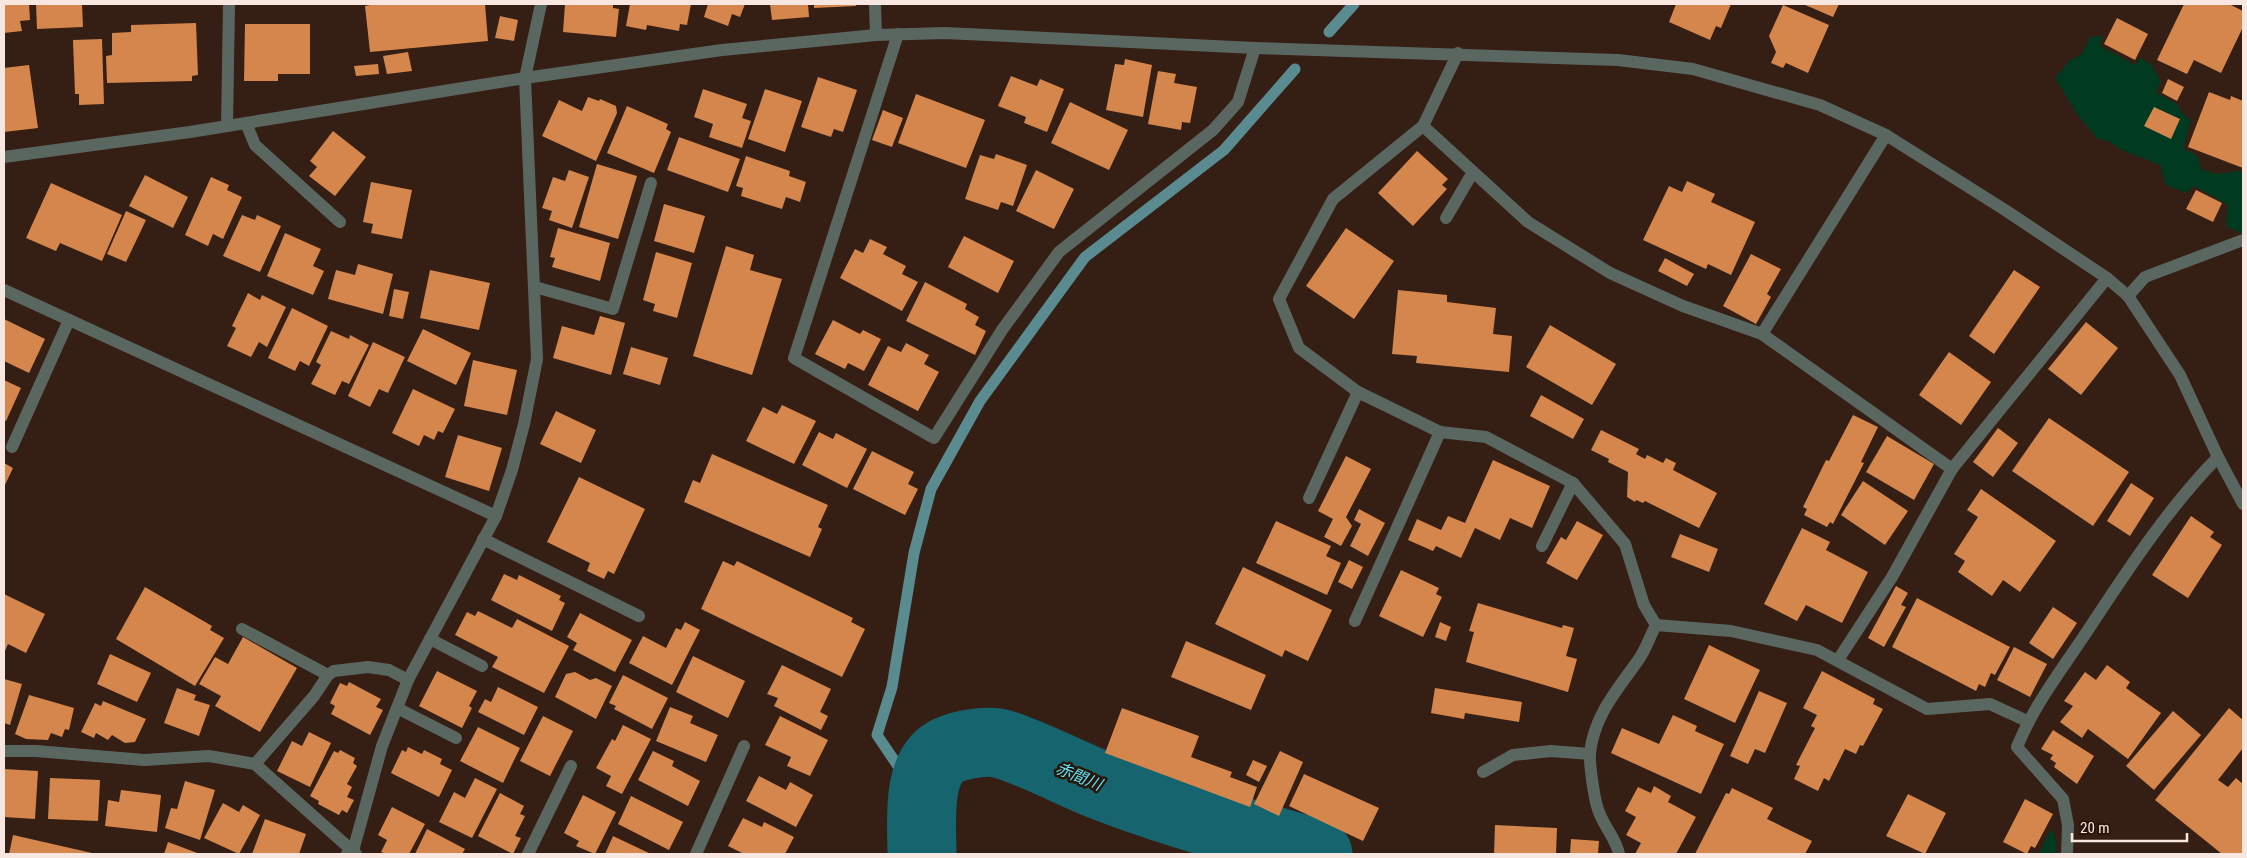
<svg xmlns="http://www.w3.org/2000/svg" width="2247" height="858" font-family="'Roboto Condensed','Noto Sans JP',sans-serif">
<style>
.green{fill:#003a21}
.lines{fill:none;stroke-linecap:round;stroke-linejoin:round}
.stream{stroke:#598b90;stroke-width:11}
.river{stroke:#15646e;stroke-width:69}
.building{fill:#d5864c}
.minor{stroke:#5a6760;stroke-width:12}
.labels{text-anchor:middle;stroke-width:5;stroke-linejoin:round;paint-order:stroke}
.water-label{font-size:16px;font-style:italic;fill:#5ae5f8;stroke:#2a150b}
</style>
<rect width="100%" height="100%" fill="#351e14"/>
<g class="green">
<polygon points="2102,36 2100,46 2135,65 2140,58 2151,64 2161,81 2156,93 2177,104 2184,115 2191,120 2183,149 2197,155 2201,169 2216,174 2240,171 2243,174 2243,234 2226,226 2228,205 2194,186 2186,193 2166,185 2160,165 2119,149 2109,141 2098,139 2078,116 2055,78 2070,60 2082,54 2090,37"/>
<polygon points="2051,829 2056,840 2056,854 2039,854"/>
</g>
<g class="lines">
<g class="stream">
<polyline points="1329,32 1354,4"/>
<polyline points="921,800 877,735 892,687 914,553 931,489 980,401 1085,257 1224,150 1295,69"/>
</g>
<path class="river" d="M 922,854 C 922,824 915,765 949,750 C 963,744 988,740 1002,744 C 1033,753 1069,773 1100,785 C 1171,813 1245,832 1318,854"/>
</g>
<g class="building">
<polygon points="4,4 29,4 30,20 20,21 22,31 4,33"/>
<polygon points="36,4 82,4 83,27 37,29"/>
<polygon points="370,4 485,4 488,41 370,52 365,6 370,5"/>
<polygon points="565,4 613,4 613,8 619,9 616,37 563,32"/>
<polygon points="630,4 691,4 687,25 680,24 679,31 647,25 646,30 626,26"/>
<polygon points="708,4 745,4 740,17 732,14 728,26 704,17"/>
<polygon points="770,4 808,4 809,17 772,20"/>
<polygon points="814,4 856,4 856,6 814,8"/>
<polygon points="1676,4 1731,4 1721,28 1716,26 1710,40 1669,22"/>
<polygon points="1803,4 1839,4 1833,17"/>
<polygon points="2184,4 2229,4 2243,11 2243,27 2221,73 2194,60 2187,74 2157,60"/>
<polygon points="1783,5 1829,25 1808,73 1786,63 1783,68 1771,63 1776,52 1769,36"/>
<polygon points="500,16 518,20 514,41 495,38"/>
<polygon points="2117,18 2148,34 2135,60 2104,44"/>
<polygon points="196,23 198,75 192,76 192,81 107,83 106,56 112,55 112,33 131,32 131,25"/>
<polygon points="245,24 310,24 310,74 278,74 278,81 244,81"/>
<polygon points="102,39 104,104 79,105 79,94 75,94 73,40"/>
<polygon points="408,52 412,71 387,74 383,56"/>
<polygon points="1125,59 1152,65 1143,117 1106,110 1115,64 1124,65"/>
<polygon points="378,64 379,74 356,76 354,66"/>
<polygon points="29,65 38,128 4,132 4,68"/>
<polygon points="1158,71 1176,74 1174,83 1197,87 1190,123 1182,122 1181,130 1148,124"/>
<polygon points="1011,76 1037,86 1040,79 1064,89 1047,132 1024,123 1026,117 998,106"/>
<polygon points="818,77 857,90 843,132 834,129 831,137 801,127"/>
<polygon points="2168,79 2184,87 2177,101 2162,93"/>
<polygon points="703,89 747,104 742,118 751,121 742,148 709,137 713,124 694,117"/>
<polygon points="765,89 802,101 785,152 748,139"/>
<polygon points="2209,92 2230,100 2231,96 2243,101 2243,168 2188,147"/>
<polygon points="916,94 985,120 966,168 898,143"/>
<polygon points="588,97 599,101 600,99 616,106 617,113 596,161 542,136 559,100 582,111"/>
<polygon points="1070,102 1128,130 1109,170 1051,143"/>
<polygon points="627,106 668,124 666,129 671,132 654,173 607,153"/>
<polygon points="2154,107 2180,119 2171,139 2144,126"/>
<polygon points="883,110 903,118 892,147 872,140"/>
<polygon points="333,131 366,157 335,196 309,176 317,167 310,161"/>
<polygon points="679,137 740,159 728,192 667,170"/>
<polygon points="1417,151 1448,179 1442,185 1447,189 1413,226 1378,193"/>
<polygon points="996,154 1027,165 1013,206 1001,202 998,210 965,199 980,155 994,159"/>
<polygon points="746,156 790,171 789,176 806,182 800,202 786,197 782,209 741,196 743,188 736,186"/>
<polygon points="597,164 637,176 618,239 579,227"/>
<polygon points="569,170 589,177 572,228 549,220 552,211 542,208 553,177 565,181"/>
<polygon points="1036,170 1074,189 1054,229 1016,211"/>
<polygon points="145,175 188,197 173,228 129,206"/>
<polygon points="211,177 229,185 227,190 242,197 223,239 213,234 208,246 185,235"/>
<polygon points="1687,181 1715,194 1711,202 1755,222 1731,275 1708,264 1706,269 1643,240 1669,186 1682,192"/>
<polygon points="371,182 412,190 402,239 371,233 373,224 363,222"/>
<polygon points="51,183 122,215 102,261 60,243 56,251 26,238"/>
<polygon points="2196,190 2222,203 2213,222 2186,209"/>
<polygon points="664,204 705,216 694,253 654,241"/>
<polygon points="126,211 146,220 126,262 107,254"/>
<polygon points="242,215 255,220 257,215 281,226 260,272 223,256"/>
<polygon points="558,228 610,243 600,281 552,267 555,258 550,257"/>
<polygon points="1346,228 1394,261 1354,319 1306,286"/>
<polygon points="285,233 321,249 313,266 324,271 313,295 267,276"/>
<polygon points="964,236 1014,261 998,293 948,267"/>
<polygon points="870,239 887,247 883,254 906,266 902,274 918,282 902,311 840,278 855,249 863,253"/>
<polygon points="726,246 754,255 750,270 782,279 752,375 693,356"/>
<polygon points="656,252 692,263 677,318 653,311 655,304 643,300"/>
<polygon points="1751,254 1781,269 1767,294 1771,297 1756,324 1723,306"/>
<polygon points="1665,258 1694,274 1687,286 1658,271"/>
<polygon points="358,264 393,274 383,314 328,299 336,270 355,275"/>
<polygon points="430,270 490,283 479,330 420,318"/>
<polygon points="2014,270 2040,287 1994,354 1969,336"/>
<polygon points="925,282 967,304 965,309 979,317 975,325 986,331 975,355 906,321"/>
<polygon points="394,289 409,292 403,319 389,316"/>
<polygon points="1398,290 1447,295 1447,302 1496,308 1493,334 1512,336 1509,372 1416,363 1417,356 1392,354"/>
<polygon points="248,293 260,300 262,295 286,307 267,347 259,342 251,357 227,346 236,328 232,326"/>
<polygon points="292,308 328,326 309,366 300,361 295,371 268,358"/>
<polygon points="600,316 625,323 611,375 553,358 562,326 594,335"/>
<polygon points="4,319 45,339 29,373 4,361"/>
<polygon points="833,320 860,334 863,330 881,339 864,371 848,363 845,369 815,354"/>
<polygon points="2086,322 2118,348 2081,395 2048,369"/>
<polygon points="1550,325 1616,364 1592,405 1526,367"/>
<polygon points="423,329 471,353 456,385 407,361"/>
<polygon points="331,331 349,339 350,335 369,345 349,384 342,381 335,395 311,384 321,365 316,362"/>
<polygon points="373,342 405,357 388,393 379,389 370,407 348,396"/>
<polygon points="906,343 929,355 924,364 939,372 918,411 868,385 888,346 901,352"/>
<polygon points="631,347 668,358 660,385 623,374"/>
<polygon points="1949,352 1991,382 1961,425 1919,395"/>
<polygon points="473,360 517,370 507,415 464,406"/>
<polygon points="4,380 21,388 6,421 4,420"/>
<polygon points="413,389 455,409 443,433 438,431 434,440 424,435 419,446 392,433"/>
<polygon points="1541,395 1584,419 1573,439 1530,416"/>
<polygon points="782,405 816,421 794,464 746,441 763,407 777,414"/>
<polygon points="556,411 596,430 581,463 540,444"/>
<polygon points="1853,415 1878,427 1861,462 1864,463 1833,524 1830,522 1827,527 1804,515 1807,509 1803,507 1826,460 1829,461"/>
<polygon points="2049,418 2129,472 2093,526 2012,471"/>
<polygon points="1998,428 2018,443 1993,477 1973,462"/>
<polygon points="1601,430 1639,449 1636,454 1645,459 1647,455 1663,463 1666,458 1676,463 1673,470 1717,493 1699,528 1645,501 1643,503 1636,500 1635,502 1627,497 1628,472 1608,462 1609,459 1591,450"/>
<polygon points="819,432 833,439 836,433 867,449 847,488 802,465"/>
<polygon points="458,435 502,448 489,491 445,477"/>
<polygon points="1887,436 1934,464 1914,500 1866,472"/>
<polygon points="872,451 914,472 908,484 918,489 905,515 853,489"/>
<polygon points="712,454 828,505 818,527 822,529 810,557 684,502 693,480 700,483"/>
<polygon points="1346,456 1371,469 1346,517 1352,526 1341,546 1324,537 1333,519 1318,511"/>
<polygon points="1493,460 1550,486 1532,528 1510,518 1500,540 1475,528 1461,558 1436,546 1433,551 1408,540 1417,519 1441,530 1448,516 1465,523"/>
<polygon points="4,463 13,468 4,487"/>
<polygon points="579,477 645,509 614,574 608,571 604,579 587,571 590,563 547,542"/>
<polygon points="1863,481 1908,511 1885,545 1841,515"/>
<polygon points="2131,483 2154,498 2130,536 2107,521"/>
<polygon points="1981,489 2056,541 2020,592 2003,580 1992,596 1958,572 1965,561 1954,554 1978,517 1967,510"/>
<polygon points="1359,509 1385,523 1368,556 1350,546 1361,524 1354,520"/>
<polygon points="2191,516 2214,532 2210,537 2222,545 2188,598 2152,575"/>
<polygon points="1276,521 1331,546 1326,556 1341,563 1327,595 1256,563"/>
<polygon points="1577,521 1603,535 1577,580 1546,563 1561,537 1566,540"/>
<polygon points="1802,528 1830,542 1826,550 1868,572 1842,623 1806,605 1797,621 1764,604"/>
<polygon points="1680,534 1718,549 1709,572 1671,557"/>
<polygon points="1349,560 1363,567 1352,589 1338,582"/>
<polygon points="723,561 734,566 737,561 853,618 851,622 865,629 842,677 701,609"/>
<polygon points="1243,567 1332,610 1308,661 1285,650 1282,657 1215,624"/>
<polygon points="1401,570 1439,588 1436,594 1442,597 1423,637 1379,616"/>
<polygon points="504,574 517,580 519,575 561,596 559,600 565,603 552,631 491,600"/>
<polygon points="1896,586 1908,593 1901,605 1906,607 1884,647 1868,638"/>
<polygon points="145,587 212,626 210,630 224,638 195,686 116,639"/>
<polygon points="4,594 45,614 26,653 8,644 4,653"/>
<polygon points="1917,598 2010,647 1995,675 1991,673 1985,687 1979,684 1976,691 1892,647"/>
<polygon points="1478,603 1562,628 1563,625 1574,628 1566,656 1577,659 1568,692 1466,662 1474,632 1469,631"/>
<polygon points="2053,607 2077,623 2053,659 2029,643"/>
<polygon points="478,611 512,628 517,619 569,646 544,693 492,667 498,657 455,635 467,612 475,616"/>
<polygon points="580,613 632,640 615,672 573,650 577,643 567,637"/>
<polygon points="685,622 700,630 672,685 629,663 643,636 666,648 676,628 681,630"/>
<polygon points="1440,622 1451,627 1446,641 1435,637"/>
<polygon points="243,637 297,668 260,732 215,706 221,696 199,684 215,657 228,664"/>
<polygon points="1186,641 1266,675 1251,710 1171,677"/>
<polygon points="1709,645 1760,670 1735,723 1684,699"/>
<polygon points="2014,647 2047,664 2030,697 1997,680"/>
<polygon points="110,654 151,673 137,702 97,684"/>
<polygon points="693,656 745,681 728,718 676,692"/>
<polygon points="782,665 831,689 820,712 828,716 821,730 774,706 778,698 767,694"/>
<polygon points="2107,665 2130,682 2126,688 2161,713 2128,759 2088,729 2082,738 2060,722 2073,706 2064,701 2085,672 2096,680"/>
<polygon points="437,671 477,691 469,706 472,708 462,728 419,706"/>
<polygon points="1822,671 1875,699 1873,704 1883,709 1863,746 1860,745 1856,754 1845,749 1829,781 1824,778 1818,791 1794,779 1800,766 1796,765 1815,728 1811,726 1817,715 1803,708"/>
<polygon points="575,672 590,680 596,678 612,686 596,719 555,697 566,674"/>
<polygon points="623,675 668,698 652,729 614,709 616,706 609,703"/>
<polygon points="4,679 22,684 10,725 4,723"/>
<polygon points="349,682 381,699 376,707 383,710 370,735 331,714 335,706 330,703 340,683 347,686"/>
<polygon points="498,687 538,707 524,735 478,712 485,699 491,702"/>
<polygon points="177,688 196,695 194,700 210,705 199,736 164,723"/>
<polygon points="1435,688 1522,702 1519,722 1465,713 1464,719 1431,713"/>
<polygon points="1759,691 1787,703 1765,753 1755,749 1748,764 1730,756"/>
<polygon points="29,695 74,708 69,730 65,729 62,737 51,733 48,740 26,739 15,734"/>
<polygon points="103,701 146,719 135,742 125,743 112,735 108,740 96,733 94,738 81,732 95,703 101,706"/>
<polygon points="670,707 693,716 690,723 718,735 706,762 656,741"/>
<polygon points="1122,708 1199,736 1191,757 1232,772 1230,777 1257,787 1250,807 1105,753"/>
<polygon points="2229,708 2243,720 2243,748 2218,780 2228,787 2236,778 2243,784 2243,854 2222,854 2155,800"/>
<polygon points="2173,711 2201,735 2154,790 2126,766"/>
<polygon points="1673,715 1697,726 1695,731 1724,744 1701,794 1611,753 1622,728 1659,744"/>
<polygon points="543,716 573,731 550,776 520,761"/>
<polygon points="780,716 828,740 810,776 787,766 791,757 765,745"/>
<polygon points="623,725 651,739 622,794 606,786 611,776 596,768 612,739 615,741"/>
<polygon points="478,727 520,748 503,783 460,761"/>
<polygon points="2053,730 2094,756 2077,784 2054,767 2056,763 2050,759 2053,755 2041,749"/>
<polygon points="309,732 331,743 310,787 277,771 292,741 302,746"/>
<polygon points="408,747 422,754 424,750 442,759 440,764 452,770 439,797 391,773 402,750 406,752"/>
<polygon points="340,750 355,758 353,763 357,766 347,784 352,787 347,797 354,800 347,813 342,810 339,815 318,804 319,801 310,796 334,751 338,753"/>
<polygon points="653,751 674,761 672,766 700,781 688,806 638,780"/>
<polygon points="1280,751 1303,762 1279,816 1254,804"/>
<polygon points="1253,760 1267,766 1259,782 1246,775"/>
<polygon points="4,769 38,771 35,819 4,817"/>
<polygon points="1304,774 1379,808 1363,841 1289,806"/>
<polygon points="759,776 786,790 790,782 813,795 796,827 746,801"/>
<polygon points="50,778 100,780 98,821 48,819"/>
<polygon points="475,778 497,789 472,838 439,822 454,792 465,798"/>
<polygon points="185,781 215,790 200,840 165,828 171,808 177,809"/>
<polygon points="1654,786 1671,796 1668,802 1696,817 1676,854 1635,854 1641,843 1626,835 1636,817 1625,811 1638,787 1651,793"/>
<polygon points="1732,788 1773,808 1767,819 1812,841 1805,854 1695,854 1726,793 1729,794"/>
<polygon points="121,790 161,795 157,832 105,826 108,800 119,802"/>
<polygon points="500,793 524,806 520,814 525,816 515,836 521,838 513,854 478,836"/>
<polygon points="1908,794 1946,813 1925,854 1886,836"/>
<polygon points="583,795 616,812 595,854 576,846 579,841 564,833"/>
<polygon points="631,796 683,822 669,850 618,824"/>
<polygon points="2025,799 2053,814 2035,848 2031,846 2027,854 2003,842"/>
<polygon points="223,803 239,812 243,805 260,815 239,854 204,838"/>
<polygon points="392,807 425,824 409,854 386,854 381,852 387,840 378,835"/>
<polygon points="743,818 762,827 764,822 794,837 785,854 744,854 728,846"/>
<polygon points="265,819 306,834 299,854 252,854"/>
<polygon points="1495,825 1557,828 1556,854 1494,854"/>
<polygon points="427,829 465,849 462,854 415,854"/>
<polygon points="13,835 92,853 92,854 9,854"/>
<polygon points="613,836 651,854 605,854"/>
<polygon points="1571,839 1599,841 1598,854 1570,854"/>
<polygon points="168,842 200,854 164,854"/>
</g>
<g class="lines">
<g class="minor">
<polyline points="875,4 876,35"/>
<polyline points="898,34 794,358 934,438 1002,330 1059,252 1213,130 1238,102 1255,48"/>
<polyline points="1458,53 1423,126 1528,222 1610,273 1683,306 1762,334 1952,469"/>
<polyline points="246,123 255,145 340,222"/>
<polyline points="227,126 229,4"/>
<path d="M 1423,126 L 1333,199 L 1279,299 L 1299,348 L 1358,392 L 1440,432 L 1486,437 L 1573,483 L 1625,544 L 1644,605 L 1656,625 C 1650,636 1646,649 1639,659 C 1618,689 1594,715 1590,753 C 1589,763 1594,796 1597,806 C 1601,824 1616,837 1619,854"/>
<polyline points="4,157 190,132 525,78 722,50 876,35 945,33 1255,48 1618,60 1693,69 1820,105 1886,135 2005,210 2107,278 2128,296 2180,375 2218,457 2243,504"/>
<polyline points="1446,218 1473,172"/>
<polyline points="535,287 613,309 651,183"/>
<polyline points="4,290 496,516"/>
<polyline points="2128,296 2145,277 2243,240"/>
<polyline points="1762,334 1886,135"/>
<polyline points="12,447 69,320"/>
<polyline points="1309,498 1358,392"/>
<polyline points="483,539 639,616"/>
<polyline points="1542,546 1573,483"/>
<polyline points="1355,621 1440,432"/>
<polyline points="1656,625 1731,631 1817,650 1927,709 1990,704 2027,721"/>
<polyline points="242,629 328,675"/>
<polyline points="430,639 482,666"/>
<polyline points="1838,660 1892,577 1952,469 2107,278"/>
<polyline points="397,708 456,738"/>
<polyline points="4,751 36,751 144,760 209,756 255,764 356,854"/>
<polyline points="255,764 314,696 328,675 334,671 368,667 389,670 408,680"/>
<polyline points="1483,772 1513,755 1551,751 1590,754"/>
<polyline points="347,854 353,851 382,746 397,708 408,680 496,516 512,470 524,424 537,359 525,78 541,4"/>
<polyline points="528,854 571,766"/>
<polyline points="696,854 744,746"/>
<path d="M 2067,854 L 2068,825 L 2063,799 L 2017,747 C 2033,707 2060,672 2084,636 C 2125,574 2166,510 2218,457"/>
</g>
</g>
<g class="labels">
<g class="water-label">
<text transform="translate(1079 776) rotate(22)" y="6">赤間川</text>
</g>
</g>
<rect width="2247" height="858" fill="none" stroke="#f7e7e0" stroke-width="10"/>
<path d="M2072 833v8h115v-8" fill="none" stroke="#f7e7e0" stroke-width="2.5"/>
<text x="2080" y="833" font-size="15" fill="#f7e7e0" stroke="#2a150b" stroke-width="4" paint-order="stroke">20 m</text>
</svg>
